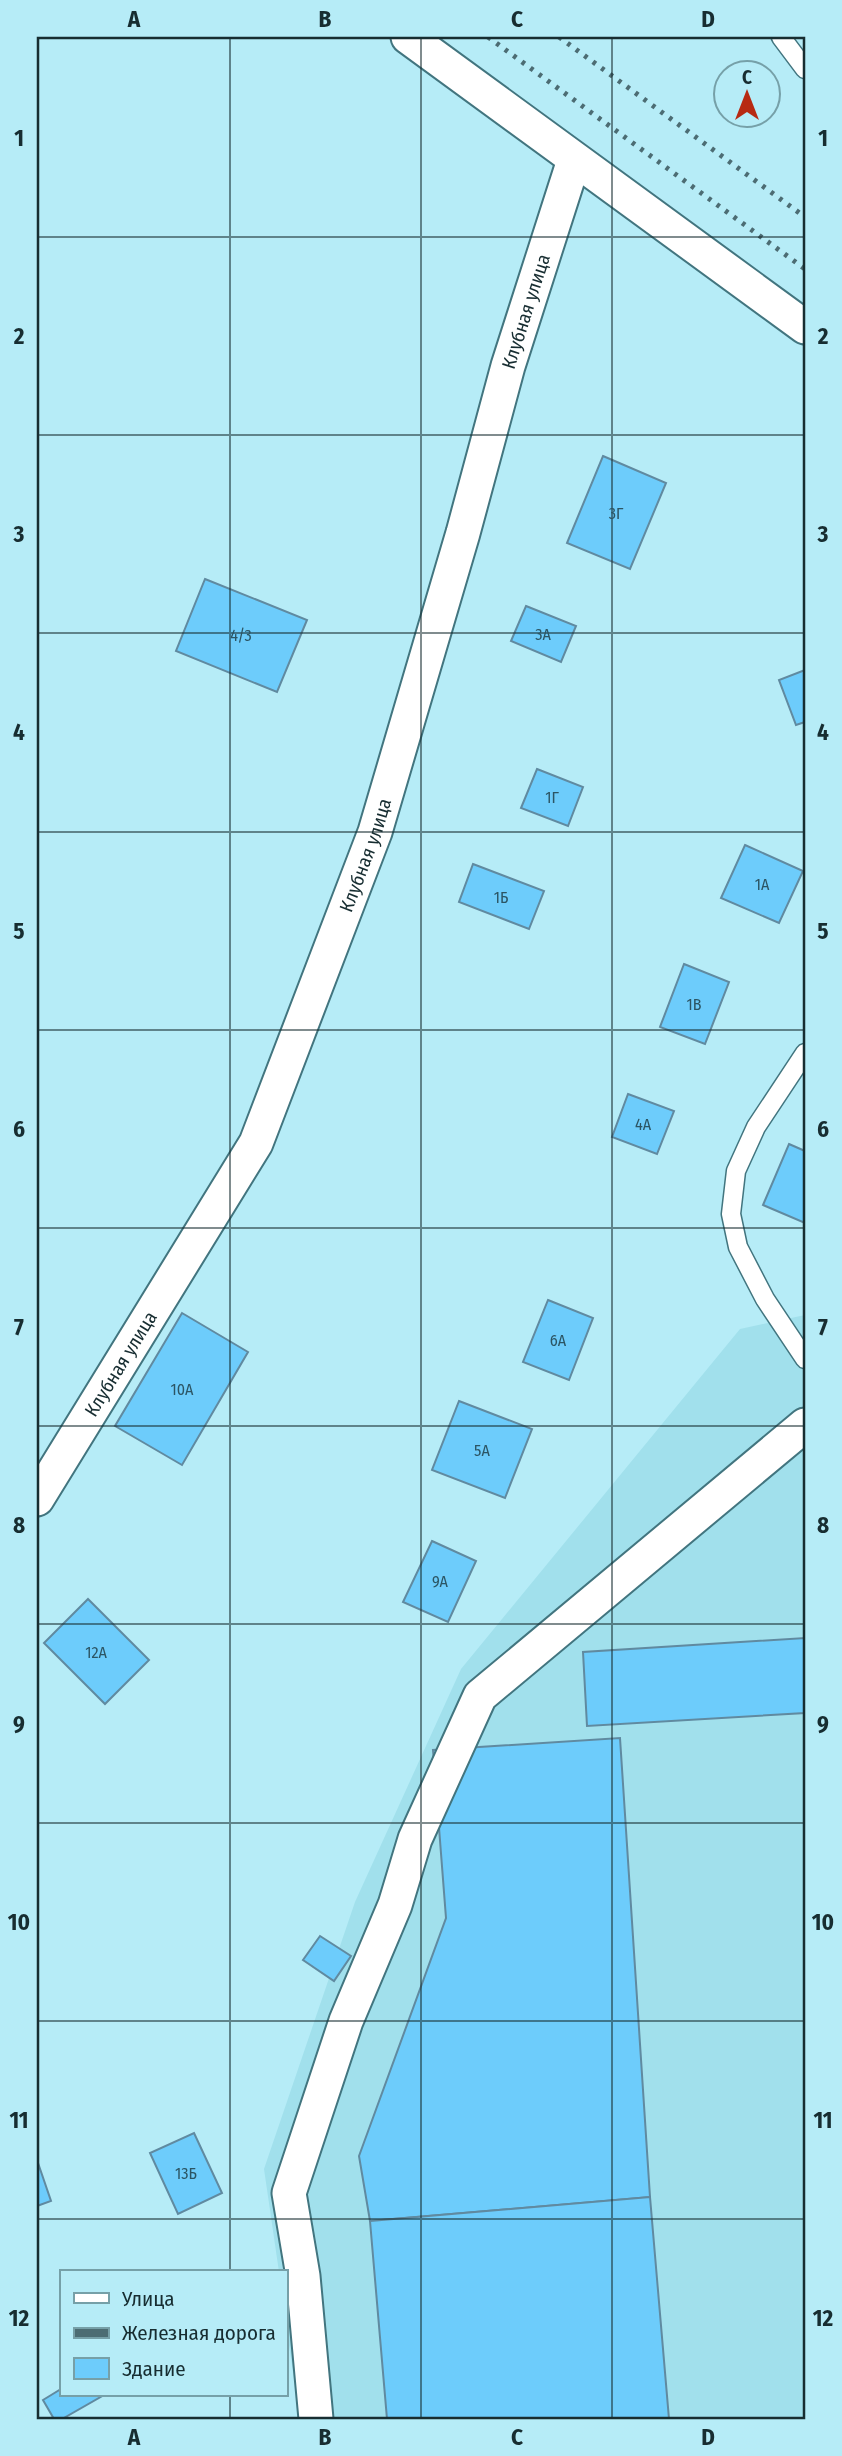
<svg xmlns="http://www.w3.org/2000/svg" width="842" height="2456" font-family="'Fira Sans Condensed',sans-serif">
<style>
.built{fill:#a1e0ec}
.building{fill:#6dccfb;stroke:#608aa0;stroke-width:2}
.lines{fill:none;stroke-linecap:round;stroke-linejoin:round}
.service-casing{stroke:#42757f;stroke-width:21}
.minor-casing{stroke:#42757f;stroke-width:37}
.service{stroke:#fff;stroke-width:18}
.minor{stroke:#fff;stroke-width:33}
.rail{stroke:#4c6c73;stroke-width:5;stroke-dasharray:3.5 7;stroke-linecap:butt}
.grid{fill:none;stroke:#172d31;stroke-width:2;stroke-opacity:0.55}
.labels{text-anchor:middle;stroke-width:5;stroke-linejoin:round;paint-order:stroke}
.number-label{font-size:16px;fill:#2c5564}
.street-label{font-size:19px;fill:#172d31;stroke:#b6ecf7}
.neatline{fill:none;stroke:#172d31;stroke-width:2.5}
.grid-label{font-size:23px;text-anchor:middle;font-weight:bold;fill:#172d31}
</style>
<rect width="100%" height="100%" fill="#b6ecf7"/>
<polygon class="built" points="805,1315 805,2419 300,2419 285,2318 285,2272 279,2272 264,2169 355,1902 461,1669 740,1329"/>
<g class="building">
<polygon points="603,456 666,483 630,569 567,543"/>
<polygon points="205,579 307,620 277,692 176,651"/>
<polygon points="526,606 576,626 561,662 511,641"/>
<polygon points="805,670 805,722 796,725 779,680"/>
<polygon points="537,769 583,787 568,826 521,808"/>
<polygon points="745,845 803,871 779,923 721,898"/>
<polygon points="473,864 544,891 529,929 459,902"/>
<polygon points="684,964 729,982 705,1044 660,1027"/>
<polygon points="628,1094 674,1111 657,1154 612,1137"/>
<polygon points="789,1144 805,1151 805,1223 763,1205"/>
<polygon points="548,1300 593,1318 569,1380 523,1362"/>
<polygon points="182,1313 248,1352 182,1465 115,1426"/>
<polygon points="459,1401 532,1429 505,1498 432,1470"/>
<polygon points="432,1541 476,1561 448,1622 403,1602"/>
<polygon points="88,1599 149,1660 105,1704 44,1643"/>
<polygon points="805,1638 805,1713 587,1726 583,1652"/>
<polygon points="620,1738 650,2197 370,2221 359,2156 446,1918 433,1750"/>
<polygon points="320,1936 351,1956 334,1981 303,1960"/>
<polygon points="194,2133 222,2193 178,2214 150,2153"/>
<polygon points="37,2160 51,2201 37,2206"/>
<polygon points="650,2197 669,2419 387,2419 370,2221"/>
<polygon points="61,2389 61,2395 104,2395 62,2419 54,2419 43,2400"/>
</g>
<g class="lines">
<defs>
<g id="service">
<polyline points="781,37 805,69"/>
<polyline points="805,1053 756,1127 736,1171 731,1214 738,1247 765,1299 805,1359"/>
</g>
<g id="minor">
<polyline points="408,37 805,327"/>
<path id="s1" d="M 37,1499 L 256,1143 L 375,832 L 463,533 L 508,366 L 574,160"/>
<polyline points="316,2419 303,2276 289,2193 346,2021 395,1905 415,1839 480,1696 805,1425"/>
</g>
</defs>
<use href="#service" class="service-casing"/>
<use href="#minor" class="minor-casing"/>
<use href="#service" class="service"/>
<use href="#minor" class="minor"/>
<g class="rail">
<polyline points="488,37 805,269"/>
<polyline points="559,37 805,217"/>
</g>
</g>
<path class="grid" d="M 230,37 L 230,2272M 421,37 L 421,2419M 612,37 L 612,2419M 37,237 L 805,237M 37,435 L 805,435M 37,633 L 805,633M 37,832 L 805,832M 37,1030 L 805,1030M 37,1228 L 805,1228M 37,1426 L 805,1426M 37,1624 L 805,1624M 37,1823 L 805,1823M 37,2021 L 805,2021M 37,2219 L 805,2219M 230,2395 L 230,2419"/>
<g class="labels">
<g class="number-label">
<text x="616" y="519">3Г</text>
<text x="543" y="640">3А</text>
<text x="241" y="641">4/3</text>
<text x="552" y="803">1Г</text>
<text x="762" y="890">1А</text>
<text x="501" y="903">1Б</text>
<text x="694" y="1010">1В</text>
<text x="643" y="1130">4А</text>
<text x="558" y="1346">6А</text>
<text x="182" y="1395">10А</text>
<text x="482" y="1456">5А</text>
<text x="440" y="1587">9А</text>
<text x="96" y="1658">12А</text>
<text x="186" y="2179">13Б</text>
</g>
<g class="street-label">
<text dy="7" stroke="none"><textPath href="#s1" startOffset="1293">Клубная улица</textPath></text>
<text dy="7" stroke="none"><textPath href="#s1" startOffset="726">Клубная улица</textPath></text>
<text dy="7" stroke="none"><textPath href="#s1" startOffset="159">Клубная улица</textPath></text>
</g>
</g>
<rect width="842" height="2456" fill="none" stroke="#b6ecf7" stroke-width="77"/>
<rect x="60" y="2270" width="228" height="126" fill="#b6ecf7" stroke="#76a0a8" stroke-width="2"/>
<rect x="74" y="2293" width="35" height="10" fill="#ffffff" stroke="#76a0a8" stroke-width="2"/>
<text x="122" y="2306" font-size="21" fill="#172d31">Улица</text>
<rect x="74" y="2328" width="35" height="10" fill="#4c6c73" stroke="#76a0a8" stroke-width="2"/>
<text x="122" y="2340" font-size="21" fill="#172d31">Железная дорога</text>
<rect x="74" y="2358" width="35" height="21" fill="#6dccfb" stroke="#76a0a8" stroke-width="2"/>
<text x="122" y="2376" font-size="21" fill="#172d31">Здание</text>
<g transform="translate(747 94)"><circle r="33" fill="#b6ecf7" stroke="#76a0a8" stroke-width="2"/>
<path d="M0-5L12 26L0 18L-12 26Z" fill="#b72a12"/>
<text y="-10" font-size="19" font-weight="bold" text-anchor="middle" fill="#172d31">С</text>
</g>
<rect x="38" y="38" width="766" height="2380" class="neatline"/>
<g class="grid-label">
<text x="134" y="27">A</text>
<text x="325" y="27">B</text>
<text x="517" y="27">C</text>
<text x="708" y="27">D</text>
<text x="19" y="146">1</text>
<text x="823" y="146">1</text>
<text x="19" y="344">2</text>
<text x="823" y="344">2</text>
<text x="19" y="542">3</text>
<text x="823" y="542">3</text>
<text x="19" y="740">4</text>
<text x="823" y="740">4</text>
<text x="19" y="939">5</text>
<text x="823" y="939">5</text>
<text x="19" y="1137">6</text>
<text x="823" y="1137">6</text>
<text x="19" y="1335">7</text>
<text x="823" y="1335">7</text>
<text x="19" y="1533">8</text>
<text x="823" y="1533">8</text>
<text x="19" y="1732">9</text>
<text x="823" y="1732">9</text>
<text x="19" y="1930">10</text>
<text x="823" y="1930">10</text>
<text x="19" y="2128">11</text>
<text x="823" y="2128">11</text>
<text x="19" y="2326">12</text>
<text x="823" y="2326">12</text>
<text x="134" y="2445">A</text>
<text x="325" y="2445">B</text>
<text x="517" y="2445">C</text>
<text x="708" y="2445">D</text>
</g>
</svg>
